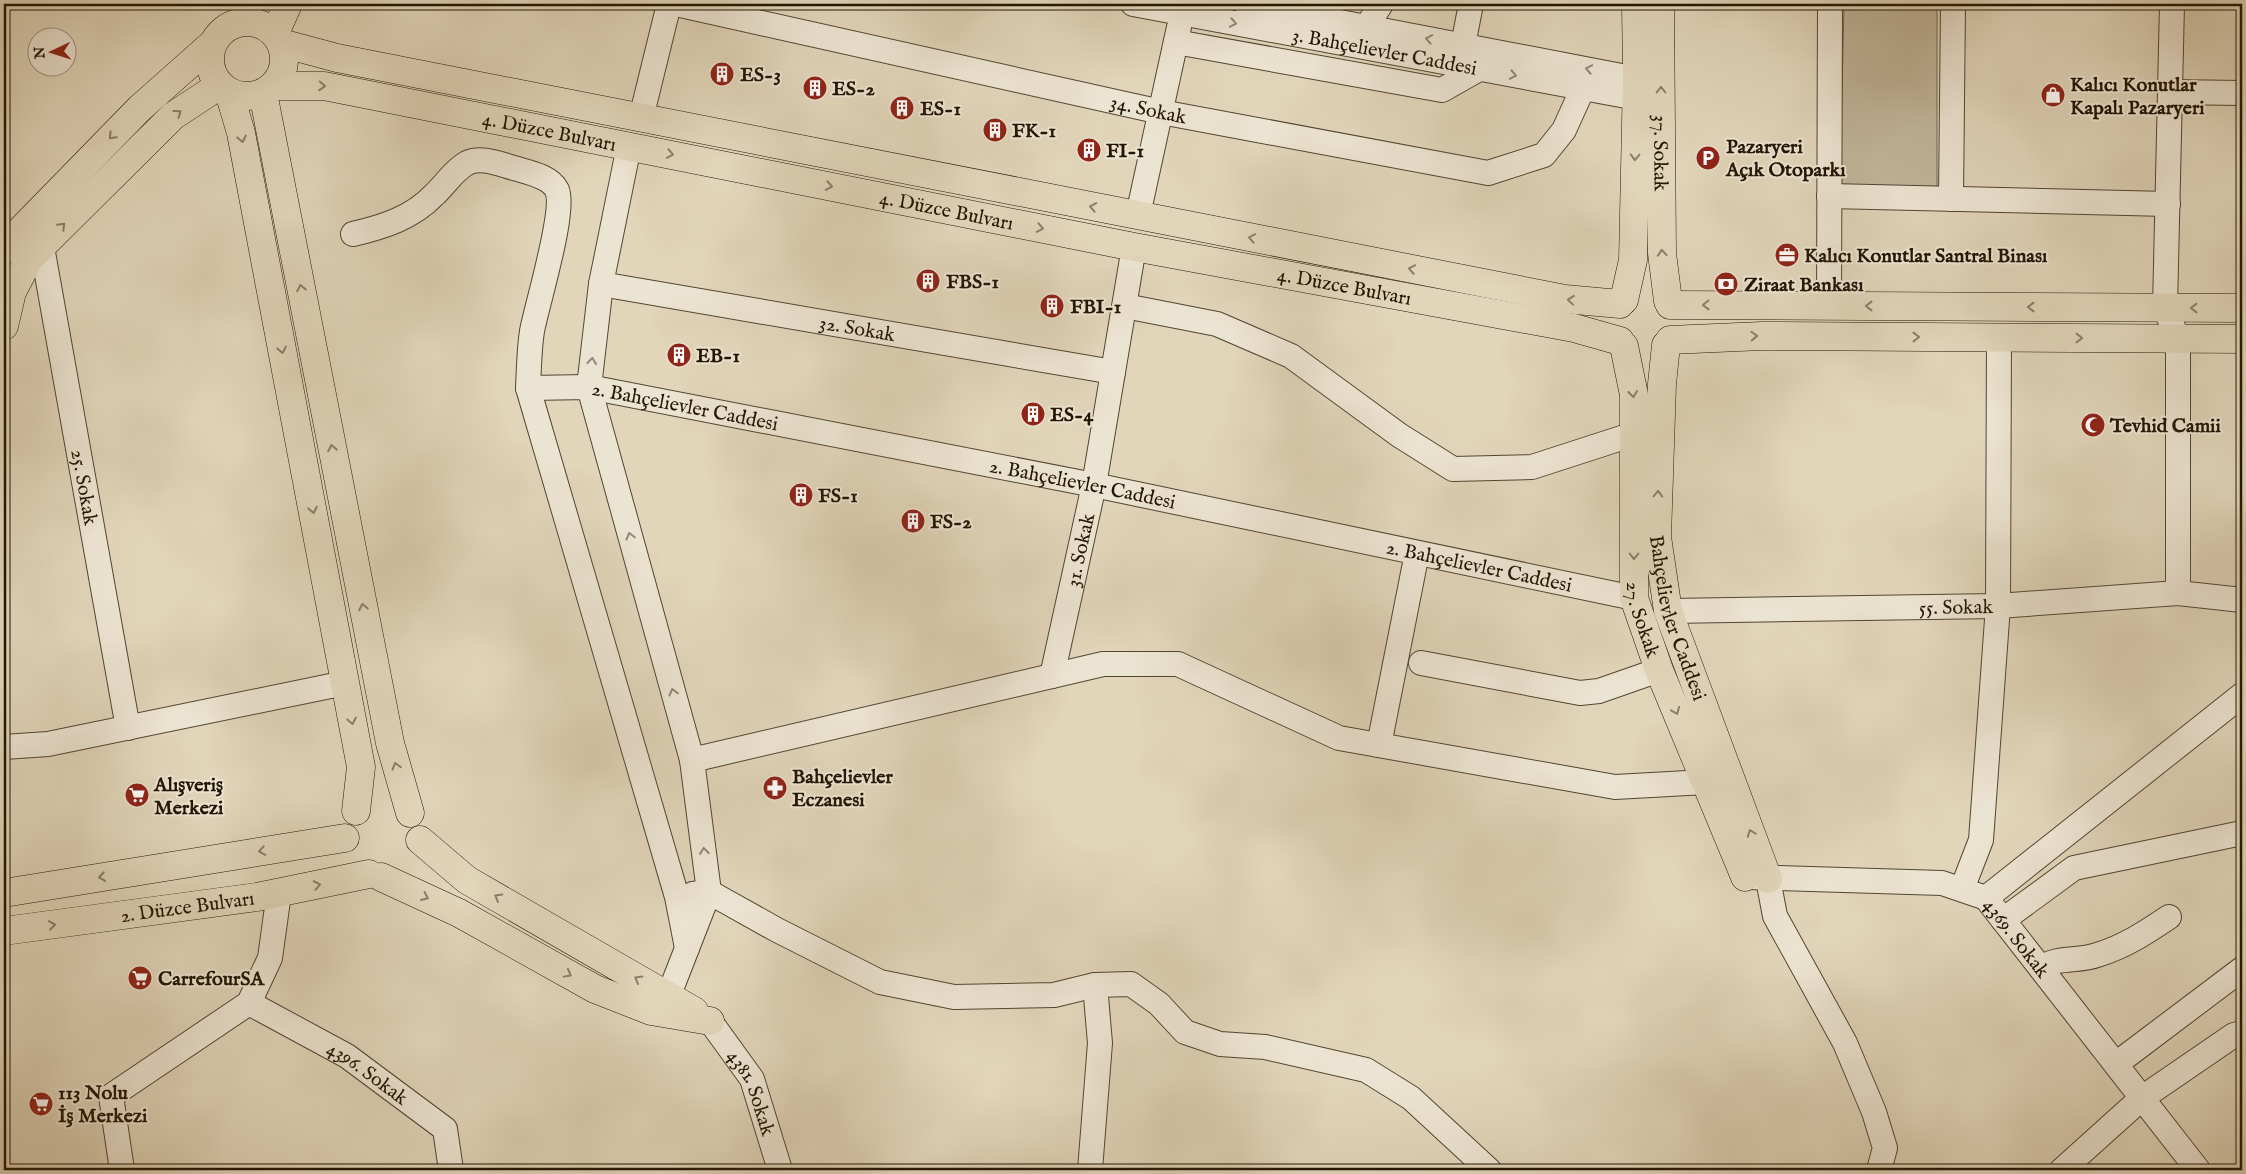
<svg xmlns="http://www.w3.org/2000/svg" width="2246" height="1174" font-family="'IM FELL English',serif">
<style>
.green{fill:#c1b59b;stroke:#726650}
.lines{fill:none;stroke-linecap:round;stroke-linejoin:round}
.minor-casing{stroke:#524632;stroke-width:26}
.major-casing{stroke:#221604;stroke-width:29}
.minor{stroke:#ece4d2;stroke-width:24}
.major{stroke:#e1d5ba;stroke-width:28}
.oneway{stroke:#918775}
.oneway2{stroke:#8b7f68}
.labels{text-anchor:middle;stroke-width:4;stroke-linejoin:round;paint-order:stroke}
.street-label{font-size:20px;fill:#221604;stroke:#ece4d2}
.poi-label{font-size:20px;font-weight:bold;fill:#221604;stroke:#ece4d2;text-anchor:start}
</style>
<rect width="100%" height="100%" fill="#e1d5ba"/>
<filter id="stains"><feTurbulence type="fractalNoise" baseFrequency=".004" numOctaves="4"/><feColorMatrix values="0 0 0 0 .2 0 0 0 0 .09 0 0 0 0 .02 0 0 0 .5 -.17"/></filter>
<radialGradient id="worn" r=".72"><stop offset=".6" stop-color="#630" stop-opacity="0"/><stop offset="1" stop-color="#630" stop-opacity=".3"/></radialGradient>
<polygon class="green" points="1844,4 1937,4 1937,188 1840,186"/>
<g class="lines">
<defs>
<g id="minor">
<path id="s1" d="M 676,4 L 1161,112 L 1488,173 L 1544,155 L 1564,130 L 1583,88"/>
<path id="s2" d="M 1133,4 L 1637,98"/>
<polyline points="1246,4 1637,79"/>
<polyline points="2172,4 2165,308 2178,339 2178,593"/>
<polyline points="1465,35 1471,4"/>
<polyline points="1367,41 1372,18 1381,4"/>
<polyline points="1176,42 1442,90 1479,69"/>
<polyline points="2170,92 2242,93"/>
<polyline points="641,118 669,4"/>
<polyline points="629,146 601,284 589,387 692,760 709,892 668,997 654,1008"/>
<polyline points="1829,196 2168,204"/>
<polyline points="1951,199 1953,4"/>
<polyline points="1138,215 1179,27"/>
<path d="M 353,234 C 383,227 412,218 434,195 C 445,185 453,171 467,163 C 481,156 499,164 514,168 C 527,172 550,176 557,190 C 566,211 537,304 532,331 C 529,350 529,369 528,388 L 677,897 L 687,948"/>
<path id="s3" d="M 42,247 L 128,728"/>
<path id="s4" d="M 601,284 L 1113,372"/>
<polyline points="1829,305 1830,4"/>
<polyline points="1125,306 1217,324 1291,356 1399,435 1453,469 1532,467 1634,434"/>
<path id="s5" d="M 528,388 L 589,387 L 1094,485 L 1634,598"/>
<path id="s6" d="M 1668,611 L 1998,606 L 2178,593 L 2242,600"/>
<polyline points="1421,663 1580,693 1599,691 1659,670"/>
<path id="s7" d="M 1052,676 L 1094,485 L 1134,247"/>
<polyline points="1379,745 1417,553"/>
<polyline points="4,747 48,744 345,683"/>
<polyline points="692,760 1103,664 1178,664 1339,738 1615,787 1706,782"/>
<path id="s8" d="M 1748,877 L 1942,883 L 1986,898 L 2198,1170"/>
<polyline points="1768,879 1775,916 1845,1043 1874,1112 1885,1148 1879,1170"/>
<polyline points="1962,889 1981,840 1998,606 1999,338"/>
<polyline points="693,894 709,892 777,930 880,982 954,997 1054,995 1095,985 1131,984 1159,1004 1185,1032 1220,1044 1265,1047 1366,1070 1411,1098 1489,1170"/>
<polyline points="1986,898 2242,695"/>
<polyline points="2003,920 2074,868 2242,833"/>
<path d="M 2041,968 C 2058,956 2078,962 2097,955 C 2124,947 2145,933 2169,917"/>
<path id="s9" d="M 249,1003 L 347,1056 L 445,1129 L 451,1170"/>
<path id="s10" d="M 710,1021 L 752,1079 L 780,1170"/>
<polyline points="2116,1064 2242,969"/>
<polyline points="122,1170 111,1096 249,1003 270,958 279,893"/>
<polyline points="1090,1170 1100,1043 1095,985"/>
<polyline points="2062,1170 2142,1098 2234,1035 2242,1033"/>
</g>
<g id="major">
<path id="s11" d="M 1660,4 L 1662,253 L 1668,301"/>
<circle cx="247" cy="59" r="37"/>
<polyline points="275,33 288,4"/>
<polyline points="281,43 337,58 1565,299 1620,304"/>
<path id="s12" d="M 273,86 L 324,86 L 1134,247 L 1574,328 L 1620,341"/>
<polyline points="229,92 241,133 361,767 356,811"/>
<polyline points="263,93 390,743 410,813"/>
<polyline points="4,251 14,237 140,108 212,44"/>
<polyline points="1624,300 1633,260 1637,79 1636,4"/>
<polyline points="1670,305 2242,308"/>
<polyline points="4,326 12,292 29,259 173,116 220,85"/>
<polyline points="1670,340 1762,336 2242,339"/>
<path id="s13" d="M 1666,345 L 1662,384 L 1657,537 L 1668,611 L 1768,879"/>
<path id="s14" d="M 1624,346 L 1634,395 L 1634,598 L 1659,670 L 1745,877"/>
<polyline points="420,840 467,880 694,1011"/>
<polyline points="381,877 459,913 595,989 651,1011 710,1021"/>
<polyline points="4,893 345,838"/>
<path id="s15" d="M 4,931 L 257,897 L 369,874"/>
</g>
</defs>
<use href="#minor" class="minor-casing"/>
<use href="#major" class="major-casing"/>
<use href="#minor" class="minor"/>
<use href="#major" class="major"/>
</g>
<defs><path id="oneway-chevron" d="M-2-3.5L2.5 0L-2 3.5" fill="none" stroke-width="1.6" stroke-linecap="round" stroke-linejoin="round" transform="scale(1.25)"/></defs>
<g class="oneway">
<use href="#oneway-chevron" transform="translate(1233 23) rotate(11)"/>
<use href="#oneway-chevron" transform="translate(1429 39) rotate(-169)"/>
<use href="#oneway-chevron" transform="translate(1589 69) rotate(-169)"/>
<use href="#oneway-chevron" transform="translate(1513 75) rotate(11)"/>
<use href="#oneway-chevron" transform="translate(592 361) rotate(-83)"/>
<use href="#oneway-chevron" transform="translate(630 536) rotate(-105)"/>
<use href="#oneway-chevron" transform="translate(673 692) rotate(-105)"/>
<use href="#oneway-chevron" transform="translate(704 851) rotate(-97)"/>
</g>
<g class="oneway2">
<use href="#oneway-chevron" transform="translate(322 86) rotate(4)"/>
<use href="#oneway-chevron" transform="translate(1661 90) rotate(-90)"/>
<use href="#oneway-chevron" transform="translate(178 113) rotate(-36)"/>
<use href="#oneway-chevron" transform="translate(112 136) rotate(134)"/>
<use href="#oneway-chevron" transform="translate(242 139) rotate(78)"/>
<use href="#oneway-chevron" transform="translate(670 154) rotate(11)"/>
<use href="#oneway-chevron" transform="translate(1635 157) rotate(91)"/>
<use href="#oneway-chevron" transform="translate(829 186) rotate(11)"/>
<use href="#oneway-chevron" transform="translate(1093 207) rotate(-169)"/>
<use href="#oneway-chevron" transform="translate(62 226) rotate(-45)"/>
<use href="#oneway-chevron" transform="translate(1040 228) rotate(11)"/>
<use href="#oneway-chevron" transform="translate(1252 238) rotate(-169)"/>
<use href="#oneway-chevron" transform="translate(1662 253) rotate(-94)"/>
<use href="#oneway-chevron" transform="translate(1412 269) rotate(-169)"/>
<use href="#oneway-chevron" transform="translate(301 288) rotate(-101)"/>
<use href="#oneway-chevron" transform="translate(1571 300) rotate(-174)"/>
<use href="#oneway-chevron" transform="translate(1706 305) rotate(179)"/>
<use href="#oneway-chevron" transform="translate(1869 306) rotate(-180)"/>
<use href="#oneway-chevron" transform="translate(2031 307) rotate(-180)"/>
<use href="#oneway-chevron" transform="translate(2194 308) rotate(-180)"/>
<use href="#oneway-chevron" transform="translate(1754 336) rotate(-2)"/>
<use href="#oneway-chevron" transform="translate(1916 337)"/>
<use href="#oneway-chevron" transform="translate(2079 338)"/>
<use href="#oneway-chevron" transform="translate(282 350) rotate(79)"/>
<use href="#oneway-chevron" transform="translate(1633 394) rotate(84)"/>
<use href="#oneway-chevron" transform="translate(332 448) rotate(-101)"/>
<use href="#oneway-chevron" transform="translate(1658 494) rotate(-88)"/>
<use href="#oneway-chevron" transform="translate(313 510) rotate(79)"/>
<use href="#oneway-chevron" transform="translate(1634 556) rotate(90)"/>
<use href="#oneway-chevron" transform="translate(363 607) rotate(-101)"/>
<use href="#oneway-chevron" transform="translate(1676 711) rotate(68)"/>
<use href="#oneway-chevron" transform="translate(352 721) rotate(79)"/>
<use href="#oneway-chevron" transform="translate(396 766) rotate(-106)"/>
<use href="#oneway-chevron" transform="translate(1751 833) rotate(-111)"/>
<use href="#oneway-chevron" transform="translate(262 851) rotate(171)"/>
<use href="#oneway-chevron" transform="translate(102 877) rotate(171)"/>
<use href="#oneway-chevron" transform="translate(317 885) rotate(-12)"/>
<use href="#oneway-chevron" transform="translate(425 897) rotate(25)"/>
<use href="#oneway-chevron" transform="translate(498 897) rotate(-150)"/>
<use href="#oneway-chevron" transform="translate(52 925) rotate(-8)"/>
<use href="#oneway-chevron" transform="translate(568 974) rotate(29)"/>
<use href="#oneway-chevron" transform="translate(638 979) rotate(-150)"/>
</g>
<defs>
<symbol id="building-disc" viewBox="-11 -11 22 22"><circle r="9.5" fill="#8f2418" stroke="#ece4d2"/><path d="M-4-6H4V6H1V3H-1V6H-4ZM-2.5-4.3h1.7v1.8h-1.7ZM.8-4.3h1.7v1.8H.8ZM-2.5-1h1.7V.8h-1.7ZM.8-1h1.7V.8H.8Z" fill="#fff"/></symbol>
<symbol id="shop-disc" viewBox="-11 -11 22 22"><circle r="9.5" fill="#8f2418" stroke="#ece4d2"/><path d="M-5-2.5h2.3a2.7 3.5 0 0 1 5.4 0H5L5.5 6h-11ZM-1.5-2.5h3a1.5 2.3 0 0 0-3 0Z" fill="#fff"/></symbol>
<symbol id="parking-disc" viewBox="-11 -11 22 22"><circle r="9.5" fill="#8f2418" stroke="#ece4d2"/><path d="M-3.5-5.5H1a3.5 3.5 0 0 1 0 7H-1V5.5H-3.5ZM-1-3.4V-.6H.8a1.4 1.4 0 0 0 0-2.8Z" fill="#fff"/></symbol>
<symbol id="office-disc" viewBox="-11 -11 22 22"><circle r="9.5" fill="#8f2418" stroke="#ece4d2"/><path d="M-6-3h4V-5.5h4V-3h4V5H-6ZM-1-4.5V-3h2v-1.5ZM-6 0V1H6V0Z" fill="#fff"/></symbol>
<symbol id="bank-disc" viewBox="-11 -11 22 22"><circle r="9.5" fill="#8f2418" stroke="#ece4d2"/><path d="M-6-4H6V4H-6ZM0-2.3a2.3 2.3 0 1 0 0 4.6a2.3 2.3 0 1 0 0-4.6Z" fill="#fff"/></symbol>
<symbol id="mosque-disc" viewBox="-11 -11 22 22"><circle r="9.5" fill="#8f2418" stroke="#ece4d2"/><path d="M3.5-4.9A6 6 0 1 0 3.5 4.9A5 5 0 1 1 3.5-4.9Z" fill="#fff"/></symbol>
<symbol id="pharmacy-disc" viewBox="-11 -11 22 22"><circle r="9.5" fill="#8f2418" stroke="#ece4d2"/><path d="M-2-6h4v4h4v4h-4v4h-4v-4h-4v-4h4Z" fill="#fff"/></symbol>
<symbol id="supermarket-disc" viewBox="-11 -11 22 22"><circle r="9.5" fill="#8f2418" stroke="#ece4d2"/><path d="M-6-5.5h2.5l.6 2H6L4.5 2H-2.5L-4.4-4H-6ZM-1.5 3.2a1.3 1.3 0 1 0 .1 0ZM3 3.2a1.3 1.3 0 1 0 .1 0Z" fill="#fff"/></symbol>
</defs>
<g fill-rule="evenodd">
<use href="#building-disc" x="708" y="60" width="28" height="28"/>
<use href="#building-disc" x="801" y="74" width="28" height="28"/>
<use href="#shop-disc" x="2039" y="81" width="28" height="28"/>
<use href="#building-disc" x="888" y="94" width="28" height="28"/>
<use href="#building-disc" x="981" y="116" width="28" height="28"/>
<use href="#building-disc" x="1075" y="136" width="28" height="28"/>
<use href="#parking-disc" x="1694" y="144" width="28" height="28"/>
<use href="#office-disc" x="1773" y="241" width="28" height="28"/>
<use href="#building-disc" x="914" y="267" width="28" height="28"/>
<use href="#bank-disc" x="1712" y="270" width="28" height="28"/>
<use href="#building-disc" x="1038" y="292" width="28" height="28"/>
<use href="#building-disc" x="665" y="341" width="28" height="28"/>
<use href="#building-disc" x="1019" y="400" width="28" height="28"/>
<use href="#mosque-disc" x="2079" y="411" width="28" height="28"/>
<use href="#building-disc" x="787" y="481" width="28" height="28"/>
<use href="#building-disc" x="899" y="507" width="28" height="28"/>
<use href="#pharmacy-disc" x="761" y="774" width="28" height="28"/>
<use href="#supermarket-disc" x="123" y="781" width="28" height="28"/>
<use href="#supermarket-disc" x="126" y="964" width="28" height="28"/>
<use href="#supermarket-disc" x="27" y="1090" width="28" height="28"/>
</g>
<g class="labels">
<g class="street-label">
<text dy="7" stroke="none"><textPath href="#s2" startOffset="256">3. Bahçelievler Caddesi</textPath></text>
<text dy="7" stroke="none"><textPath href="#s1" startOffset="484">34. Sokak</textPath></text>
<text dy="7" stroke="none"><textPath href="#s12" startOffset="281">4. Düzce Bulvarı</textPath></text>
<text dy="7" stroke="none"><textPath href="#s11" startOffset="149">37. Sokak</textPath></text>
<text dy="7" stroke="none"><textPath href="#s12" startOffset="686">4. Düzce Bulvarı</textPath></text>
<text dy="7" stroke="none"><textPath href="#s12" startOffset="1091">4. Düzce Bulvarı</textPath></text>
<text dy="7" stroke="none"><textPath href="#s4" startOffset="260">32. Sokak</textPath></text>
<text dy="7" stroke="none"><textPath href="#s5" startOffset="159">2. Bahçelievler Caddesi</textPath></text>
<text dy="7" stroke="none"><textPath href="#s5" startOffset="564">2. Bahçelievler Caddesi</textPath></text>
<text dy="7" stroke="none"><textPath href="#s3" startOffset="244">25. Sokak</textPath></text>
<text dy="7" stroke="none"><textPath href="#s7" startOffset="129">31. Sokak</textPath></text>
<text dy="7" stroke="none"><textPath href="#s5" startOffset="969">2. Bahçelievler Caddesi</textPath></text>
<text dy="7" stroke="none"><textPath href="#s6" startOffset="288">55. Sokak</textPath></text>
<text dy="7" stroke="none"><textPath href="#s13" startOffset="276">Bahçelievler Caddesi</textPath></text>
<text dy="7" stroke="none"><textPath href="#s14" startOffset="276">27. Sokak</textPath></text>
<text dy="7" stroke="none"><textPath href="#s15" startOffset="185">2. Düzce Bulvarı</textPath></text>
<text dy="7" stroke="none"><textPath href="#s8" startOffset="291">4369. Sokak</textPath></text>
<text dy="7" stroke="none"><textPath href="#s9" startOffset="138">4396. Sokak</textPath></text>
<text dy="7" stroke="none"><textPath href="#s10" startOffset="84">4381. Sokak</textPath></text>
</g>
<g class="poi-label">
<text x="740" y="81">ES-3</text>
<text x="2070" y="91">Kalıcı Konutlar<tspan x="2070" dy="23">Kapalı Pazaryeri</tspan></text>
<text x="832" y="95">ES-2</text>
<text x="920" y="115">ES-1</text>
<text x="1012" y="137">FK-1</text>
<text x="1726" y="153">Pazaryeri<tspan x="1726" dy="23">Açık Otoparkı</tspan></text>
<text x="1106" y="157">FI-1</text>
<text x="1804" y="262">Kalıcı Konutlar Santral Binası</text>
<text x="946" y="288">FBS-1</text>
<text x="1744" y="291">Ziraat Bankası</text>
<text x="1070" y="313">FBI-1</text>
<text x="696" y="362">EB-1</text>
<text x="1050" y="421">ES-4</text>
<text x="2110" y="432">Tevhid Camii</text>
<text x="818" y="502">FS-1</text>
<text x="930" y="528">FS-2</text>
<text x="792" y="783">Bahçelievler<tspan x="792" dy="23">Eczanesi</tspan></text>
<text x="154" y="791">Alışveriş<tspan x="154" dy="23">Merkezi</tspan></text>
<text x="158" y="985">CarrefourSA</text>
<text x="58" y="1099">113 Nolu<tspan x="58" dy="23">İş Merkezi</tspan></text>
</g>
</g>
<rect width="2246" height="1174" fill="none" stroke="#e1d5ba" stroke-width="20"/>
<rect x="5" y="5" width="2236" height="1164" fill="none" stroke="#221604" stroke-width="2.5"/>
<rect x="10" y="10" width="2226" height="1154" fill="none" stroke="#221604"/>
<g transform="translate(52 52) rotate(266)"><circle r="24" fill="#ece4d2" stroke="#9b9280"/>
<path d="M0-4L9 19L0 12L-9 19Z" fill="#8f2418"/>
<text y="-8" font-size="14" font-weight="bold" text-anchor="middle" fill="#221604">N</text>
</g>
<rect width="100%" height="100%" filter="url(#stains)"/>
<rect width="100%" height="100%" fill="url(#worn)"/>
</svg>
